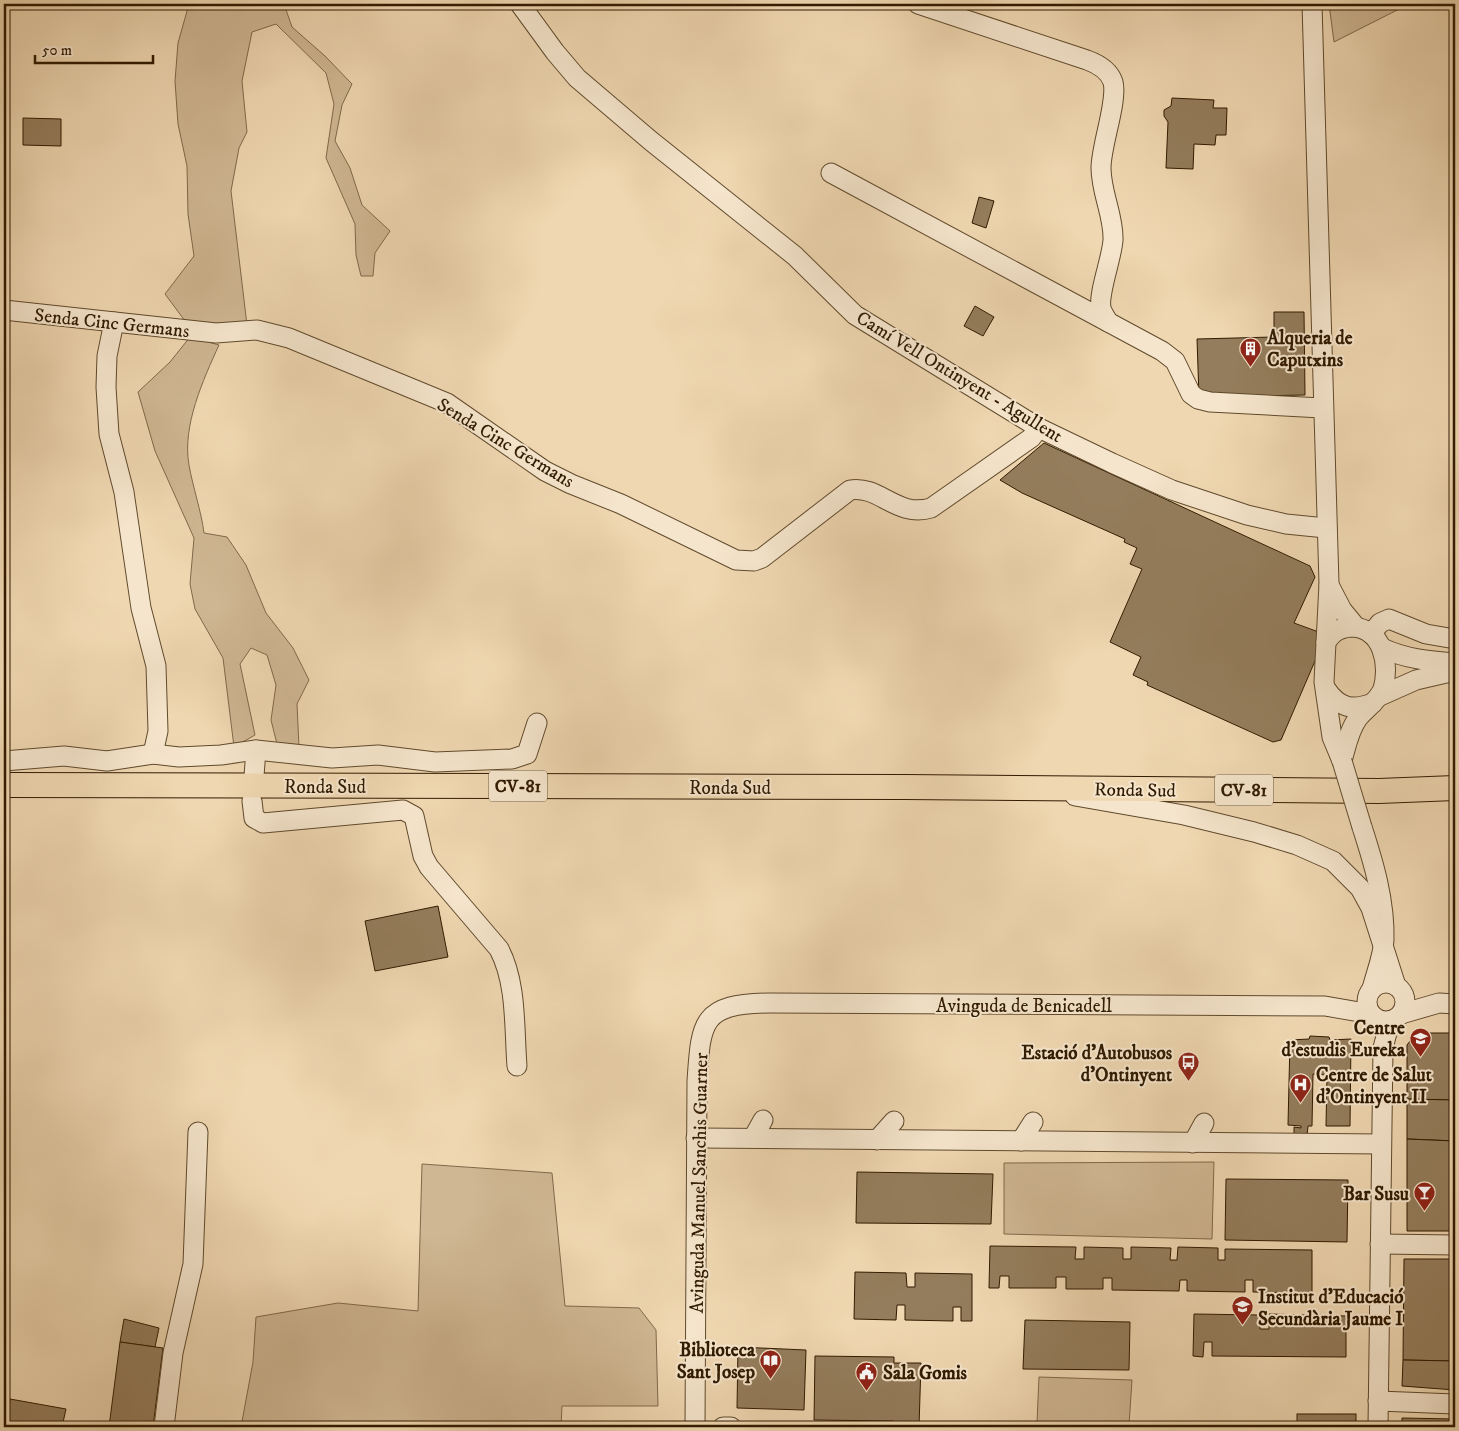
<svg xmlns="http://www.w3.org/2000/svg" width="1459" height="1431" font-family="'IM FELL DW Pica',serif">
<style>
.green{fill:#cfb793;stroke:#80694a}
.building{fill:#947d5c;stroke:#311b00}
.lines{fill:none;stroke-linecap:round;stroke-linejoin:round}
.minor-casing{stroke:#604a2c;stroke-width:21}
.major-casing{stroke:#311b00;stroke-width:26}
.minor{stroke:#f5e5cc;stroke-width:19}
.major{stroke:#efd7b1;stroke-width:24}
.minor-bridge-casing{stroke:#604a2c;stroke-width:21;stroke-linecap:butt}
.minor-bridge{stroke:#f5e5cc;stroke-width:19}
.labels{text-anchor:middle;stroke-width:4;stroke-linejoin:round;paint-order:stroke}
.shield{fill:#f5e5cc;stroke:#6c583d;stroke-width:1}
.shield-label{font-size:18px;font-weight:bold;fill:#311b00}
.street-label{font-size:19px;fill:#311b00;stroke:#f5e5cc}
.poi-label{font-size:19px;font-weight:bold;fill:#311b00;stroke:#f5e5cc;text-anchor:start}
</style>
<rect width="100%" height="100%" fill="#efd7b1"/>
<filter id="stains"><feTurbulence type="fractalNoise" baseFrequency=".004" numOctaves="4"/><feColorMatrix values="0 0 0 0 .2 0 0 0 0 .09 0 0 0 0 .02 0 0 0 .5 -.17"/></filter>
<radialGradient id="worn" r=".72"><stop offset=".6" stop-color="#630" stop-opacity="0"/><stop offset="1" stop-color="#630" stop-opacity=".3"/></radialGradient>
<g class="green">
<polygon points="189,4 284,4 292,27 325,56 352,84 342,105 335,141 350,168 362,205 390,231 375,253 373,276 361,276 356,255 355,224 326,158 334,104 326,73 276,24 252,32 242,81 247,132 239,148 231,191 247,325 188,325 165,294 194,256 188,214 187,166 178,124 175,81 178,43"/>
<polygon points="1329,4 1409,4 1334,42"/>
<path d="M 190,337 L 219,345 C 203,380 182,426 189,465 C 193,488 201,510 204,533 L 227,537 L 246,565 L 266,613 L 293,648 L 309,680 L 297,704 L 299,747 L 277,744 L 271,720 L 276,685 L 267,655 L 251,648 L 240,664 L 255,735 L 234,747 L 223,658 L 195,609 L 190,584 L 194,538 L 155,451 L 138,392 L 170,362 Z"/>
<polygon points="1214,1162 1212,1239 1004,1234 1004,1163"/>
<polygon points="422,1164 552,1173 565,1306 639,1308 656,1330 658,1406 562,1406 561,1427 241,1427 253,1362 256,1317 338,1303 418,1311"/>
<polygon points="1039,1377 1132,1380 1129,1425 1037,1423"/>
</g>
<g class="building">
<polygon points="1172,98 1214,100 1213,108 1227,108 1226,135 1216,135 1215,145 1194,144 1193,169 1166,168 1168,122 1164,116 1164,110 1171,106"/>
<polygon points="23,118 61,119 61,146 23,145"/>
<polygon points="979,197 994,201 986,228 972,223"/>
<polygon points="975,306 994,317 983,336 964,326"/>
<polygon points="1274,312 1304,312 1305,395 1199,397 1197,339 1274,337"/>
<polygon points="1044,443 1310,566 1315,577 1294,623 1316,631 1319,635 1318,654 1281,740 1273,742 1147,685 1148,682 1133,675 1141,657 1110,642 1142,569 1130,564 1137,548 1124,542 1125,539 1022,493 1000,480"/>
<polygon points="438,906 448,957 375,971 365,921"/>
<polygon points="1416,1033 1453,1033 1452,1100 1407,1099 1407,1045"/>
<polygon points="1453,1033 1455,1033 1455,1100 1452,1100"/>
<polygon points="1310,1036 1329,1037 1330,1040 1351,1039 1350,1126 1326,1126 1327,1075 1313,1074 1312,1126 1308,1126 1307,1136 1294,1136 1294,1127 1301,1128 1301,1126 1288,1125 1290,1040 1309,1039"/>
<polygon points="1407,1099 1455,1100 1455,1141 1407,1139"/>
<polygon points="1407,1139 1455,1141 1455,1231 1407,1231"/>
<polygon points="857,1172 993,1174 991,1224 856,1223"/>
<polygon points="1226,1179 1348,1180 1347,1242 1225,1240"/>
<polygon points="990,1246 1076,1247 1075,1259 1084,1259 1084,1247 1123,1248 1123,1259 1131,1259 1131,1247 1171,1248 1170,1260 1177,1260 1178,1247 1218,1248 1218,1260 1225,1260 1225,1249 1312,1250 1312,1293 1253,1292 1253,1280 1245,1280 1245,1292 1187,1291 1187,1280 1180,1280 1179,1291 1112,1290 1112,1278 1103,1278 1103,1289 1066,1289 1066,1277 1056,1277 1056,1288 1009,1288 1009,1276 1000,1276 999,1288 989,1288"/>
<polygon points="1404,1259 1455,1259 1455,1361 1403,1360"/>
<polygon points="855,1272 906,1273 907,1287 915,1287 915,1273 972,1274 972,1321 961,1321 961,1307 953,1307 953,1321 905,1320 905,1305 897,1305 896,1320 854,1319"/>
<polygon points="1194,1314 1260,1315 1260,1329 1269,1329 1269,1314 1346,1316 1346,1357 1212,1356 1212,1342 1204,1342 1203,1357 1193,1356"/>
<polygon points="124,1319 159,1328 155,1347 120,1342"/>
<polygon points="1025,1320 1130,1322 1129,1370 1023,1369"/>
<polygon points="120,1342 163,1348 153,1427 109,1427"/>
<polygon points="738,1347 806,1350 804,1410 737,1408"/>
<polygon points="815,1356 894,1357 894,1363 921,1363 919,1427 893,1427 893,1421 814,1420"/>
<polygon points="1403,1360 1455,1361 1455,1390 1402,1386"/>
<polygon points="10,1399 66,1409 62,1427 30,1427 6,1423"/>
<rect x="1297" y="1414" width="59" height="13"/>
<polygon points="1402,1418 1455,1419 1455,1427 1402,1427"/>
</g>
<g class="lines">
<defs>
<g id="minor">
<polyline points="520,4 555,52 577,78 651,141 795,256 855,315 1039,428 1112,463 1172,490 1247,515 1286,524 1326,528"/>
<path d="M 918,4 L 1087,60 C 1098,64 1109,70 1113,82 C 1118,101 1101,145 1101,168 C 1101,193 1114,216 1113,240 C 1112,258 1098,293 1101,308 C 1102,312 1106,318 1108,322"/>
<polyline points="1312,4 1329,584 1324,682 1332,737 1342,761"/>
<polyline points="831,173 1162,351 1175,361 1191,394 1198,399 1210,402 1322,408"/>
<path d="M 4,310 L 216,333 L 257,330 L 289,338 L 447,403 L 545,471 L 571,484 L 621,504 L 736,560 L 754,561 L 762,558 L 850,490 C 880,485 896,518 931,508 L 1031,438 L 1039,428"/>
<polyline points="114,322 107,356 106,387 109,434 124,492 141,608 156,666 158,731 153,754"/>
<polyline points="1329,585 1342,610 1356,627"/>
<polyline points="1371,634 1380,623 1389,619 1426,634 1455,639"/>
<path d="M 1326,642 C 1333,632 1339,628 1351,627 C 1383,627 1390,665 1383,689 C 1378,701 1366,708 1358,718 C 1349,730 1346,747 1342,761"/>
<path d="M 1382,648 C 1406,659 1429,661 1455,663"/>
<path d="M 1326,689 C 1339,708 1352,711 1373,703"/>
<polyline points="1380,696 1416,680 1455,671"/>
<polyline points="4,761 64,756 107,761 153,754 179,757 221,755 256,750 332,758 378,755 435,762 512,759 527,754 537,723"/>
<polyline points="254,776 256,750"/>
<polyline points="1075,796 1184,815 1254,832 1297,845 1333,861 1360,888 1371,908 1396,986"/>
<path d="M 252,801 L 254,818 L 263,823 L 403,810 L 414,816 L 423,856 L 429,867 L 499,949 C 517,983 514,1028 517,1066"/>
<path d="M 1362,827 C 1374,864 1385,901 1384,940 C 1383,956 1376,973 1372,989"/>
<circle cx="1386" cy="1002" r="19"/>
<polyline points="1401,1014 1439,1003 1455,1004"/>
<polyline points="696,1138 1381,1144"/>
<polyline points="753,1138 763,1120"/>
<polyline points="877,1140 894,1121"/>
<polyline points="1021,1141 1033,1122"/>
<polyline points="1193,1143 1204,1123"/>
<polyline points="1380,1244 1455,1245"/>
<polyline points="1378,1401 1455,1404"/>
<polyline points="164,1427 173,1353 193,1264 198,1132"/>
<path d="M 695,1427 L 697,1081 C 701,1022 701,1004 768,1003 L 1325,1006 L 1371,1014"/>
<polyline points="723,1427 731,1427"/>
<polyline points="1378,1427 1383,1048 1390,1021"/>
</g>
<polyline id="major" points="4,785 905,787 1379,791 1455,788"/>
</defs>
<use href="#minor" class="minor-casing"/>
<use href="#major" class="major-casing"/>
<use href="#minor" class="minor"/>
<use href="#major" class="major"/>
<defs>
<polyline id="minor-bridge" points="1342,761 1362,827"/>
</defs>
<use href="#minor-bridge" class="minor-bridge-casing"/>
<use href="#minor-bridge" class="minor-bridge"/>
</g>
<defs>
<symbol id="building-pin" viewBox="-11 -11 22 30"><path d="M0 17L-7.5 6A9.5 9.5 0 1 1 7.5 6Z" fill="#8f2418" stroke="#f5e5cc"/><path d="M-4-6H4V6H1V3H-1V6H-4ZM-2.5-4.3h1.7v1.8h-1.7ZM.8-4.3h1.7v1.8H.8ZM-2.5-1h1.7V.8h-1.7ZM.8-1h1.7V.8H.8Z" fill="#fff"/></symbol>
<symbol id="school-pin" viewBox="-11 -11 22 30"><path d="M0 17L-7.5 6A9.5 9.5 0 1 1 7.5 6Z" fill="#8f2418" stroke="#f5e5cc"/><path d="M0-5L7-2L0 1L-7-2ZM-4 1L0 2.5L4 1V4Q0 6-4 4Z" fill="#fff"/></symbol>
<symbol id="bus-pin" viewBox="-11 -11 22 30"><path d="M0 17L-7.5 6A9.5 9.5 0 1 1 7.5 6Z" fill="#8f2418" stroke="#f5e5cc"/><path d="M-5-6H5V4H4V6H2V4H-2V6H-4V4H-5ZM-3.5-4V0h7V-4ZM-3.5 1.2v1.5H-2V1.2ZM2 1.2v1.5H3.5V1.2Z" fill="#fff"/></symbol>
<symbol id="hospital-pin" viewBox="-11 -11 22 30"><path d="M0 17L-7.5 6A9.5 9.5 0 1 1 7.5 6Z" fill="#8f2418" stroke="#f5e5cc"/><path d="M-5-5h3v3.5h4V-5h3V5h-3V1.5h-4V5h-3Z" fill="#fff"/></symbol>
<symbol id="bar-pin" viewBox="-11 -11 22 30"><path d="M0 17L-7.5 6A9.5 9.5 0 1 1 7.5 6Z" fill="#8f2418" stroke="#f5e5cc"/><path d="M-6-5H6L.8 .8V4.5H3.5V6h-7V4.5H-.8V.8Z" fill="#fff"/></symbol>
<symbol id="library-pin" viewBox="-11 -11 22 30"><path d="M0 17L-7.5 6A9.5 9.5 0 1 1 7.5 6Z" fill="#8f2418" stroke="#f5e5cc"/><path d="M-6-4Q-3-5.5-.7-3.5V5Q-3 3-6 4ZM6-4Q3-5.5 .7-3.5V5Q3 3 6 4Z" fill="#fff"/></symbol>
<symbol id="civic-pin" viewBox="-11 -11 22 30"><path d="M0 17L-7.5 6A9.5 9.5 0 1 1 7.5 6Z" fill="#8f2418" stroke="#f5e5cc"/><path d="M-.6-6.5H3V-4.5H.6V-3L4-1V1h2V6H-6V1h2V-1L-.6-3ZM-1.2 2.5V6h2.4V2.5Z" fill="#fff"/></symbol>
</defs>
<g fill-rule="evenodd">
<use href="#building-pin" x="1238" y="336" width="25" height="34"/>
<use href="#school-pin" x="1408" y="1026" width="25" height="34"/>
<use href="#bus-pin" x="1176" y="1050" width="25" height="34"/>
<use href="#hospital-pin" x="1288" y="1072" width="25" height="34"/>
<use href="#bar-pin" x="1412" y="1180" width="25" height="34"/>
<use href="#school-pin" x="1230" y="1294" width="25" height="34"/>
<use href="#library-pin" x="758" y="1348" width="25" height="34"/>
<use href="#civic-pin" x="854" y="1360" width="25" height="34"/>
</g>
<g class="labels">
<g class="shield">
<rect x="489" y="770.5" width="58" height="31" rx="4"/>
<rect x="1215" y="774.5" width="58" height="31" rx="4"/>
</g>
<g class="shield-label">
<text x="518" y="792">CV-81</text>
<text x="1244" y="796">CV-81</text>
</g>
<g class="street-label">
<text transform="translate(112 322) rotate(6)" y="7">Senda Cinc Germans</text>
<text transform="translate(960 376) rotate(31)" y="7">Camí Vell Ontinyent - Agullent</text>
<text transform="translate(506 442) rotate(31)" y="7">Senda Cinc Germans</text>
<text x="325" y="793">Ronda Sud</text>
<text x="730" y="794">Ronda Sud</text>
<text transform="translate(1135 789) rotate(1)" y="7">Ronda Sud</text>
<text x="1024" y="1012">Avinguda de Benicadell</text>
<text transform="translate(698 1183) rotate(-89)" y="7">Avinguda Manuel Sanchis Guarner</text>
</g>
<g class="poi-label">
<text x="1267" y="344">Alqueria de<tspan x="1267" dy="22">Caputxins</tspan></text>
<text x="1405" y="1034" text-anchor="end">Centre<tspan x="1405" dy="22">d'estudis Eureka</tspan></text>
<text x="1172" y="1059" text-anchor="end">Estació d'Autobusos<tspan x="1172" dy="22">d'Ontinyent</tspan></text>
<text x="1316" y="1081">Centre de Salut<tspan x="1316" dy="22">d'Ontinyent II</tspan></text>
<text x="1409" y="1200" text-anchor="end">Bar Susu</text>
<text x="1258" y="1303">Institut d'Educació<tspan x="1258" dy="22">Secundària Jaume I</tspan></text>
<text x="755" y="1356" text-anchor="end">Biblioteca<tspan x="755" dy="22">Sant Josep</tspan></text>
<text x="883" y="1379">Sala Gomis</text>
</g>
</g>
<rect width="1459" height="1431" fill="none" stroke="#efd7b1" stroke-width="20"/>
<rect x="5" y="5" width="1449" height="1421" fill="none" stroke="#311b00" stroke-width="2.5"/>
<rect x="10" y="10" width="1439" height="1411" fill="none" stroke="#311b00"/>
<path d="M35 55v8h118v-8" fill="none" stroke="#311b00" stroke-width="2.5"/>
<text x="42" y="55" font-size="15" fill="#311b00" stroke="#f5e5cc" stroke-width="4" paint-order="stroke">50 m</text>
<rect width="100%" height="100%" filter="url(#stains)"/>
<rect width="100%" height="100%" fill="url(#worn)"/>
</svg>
